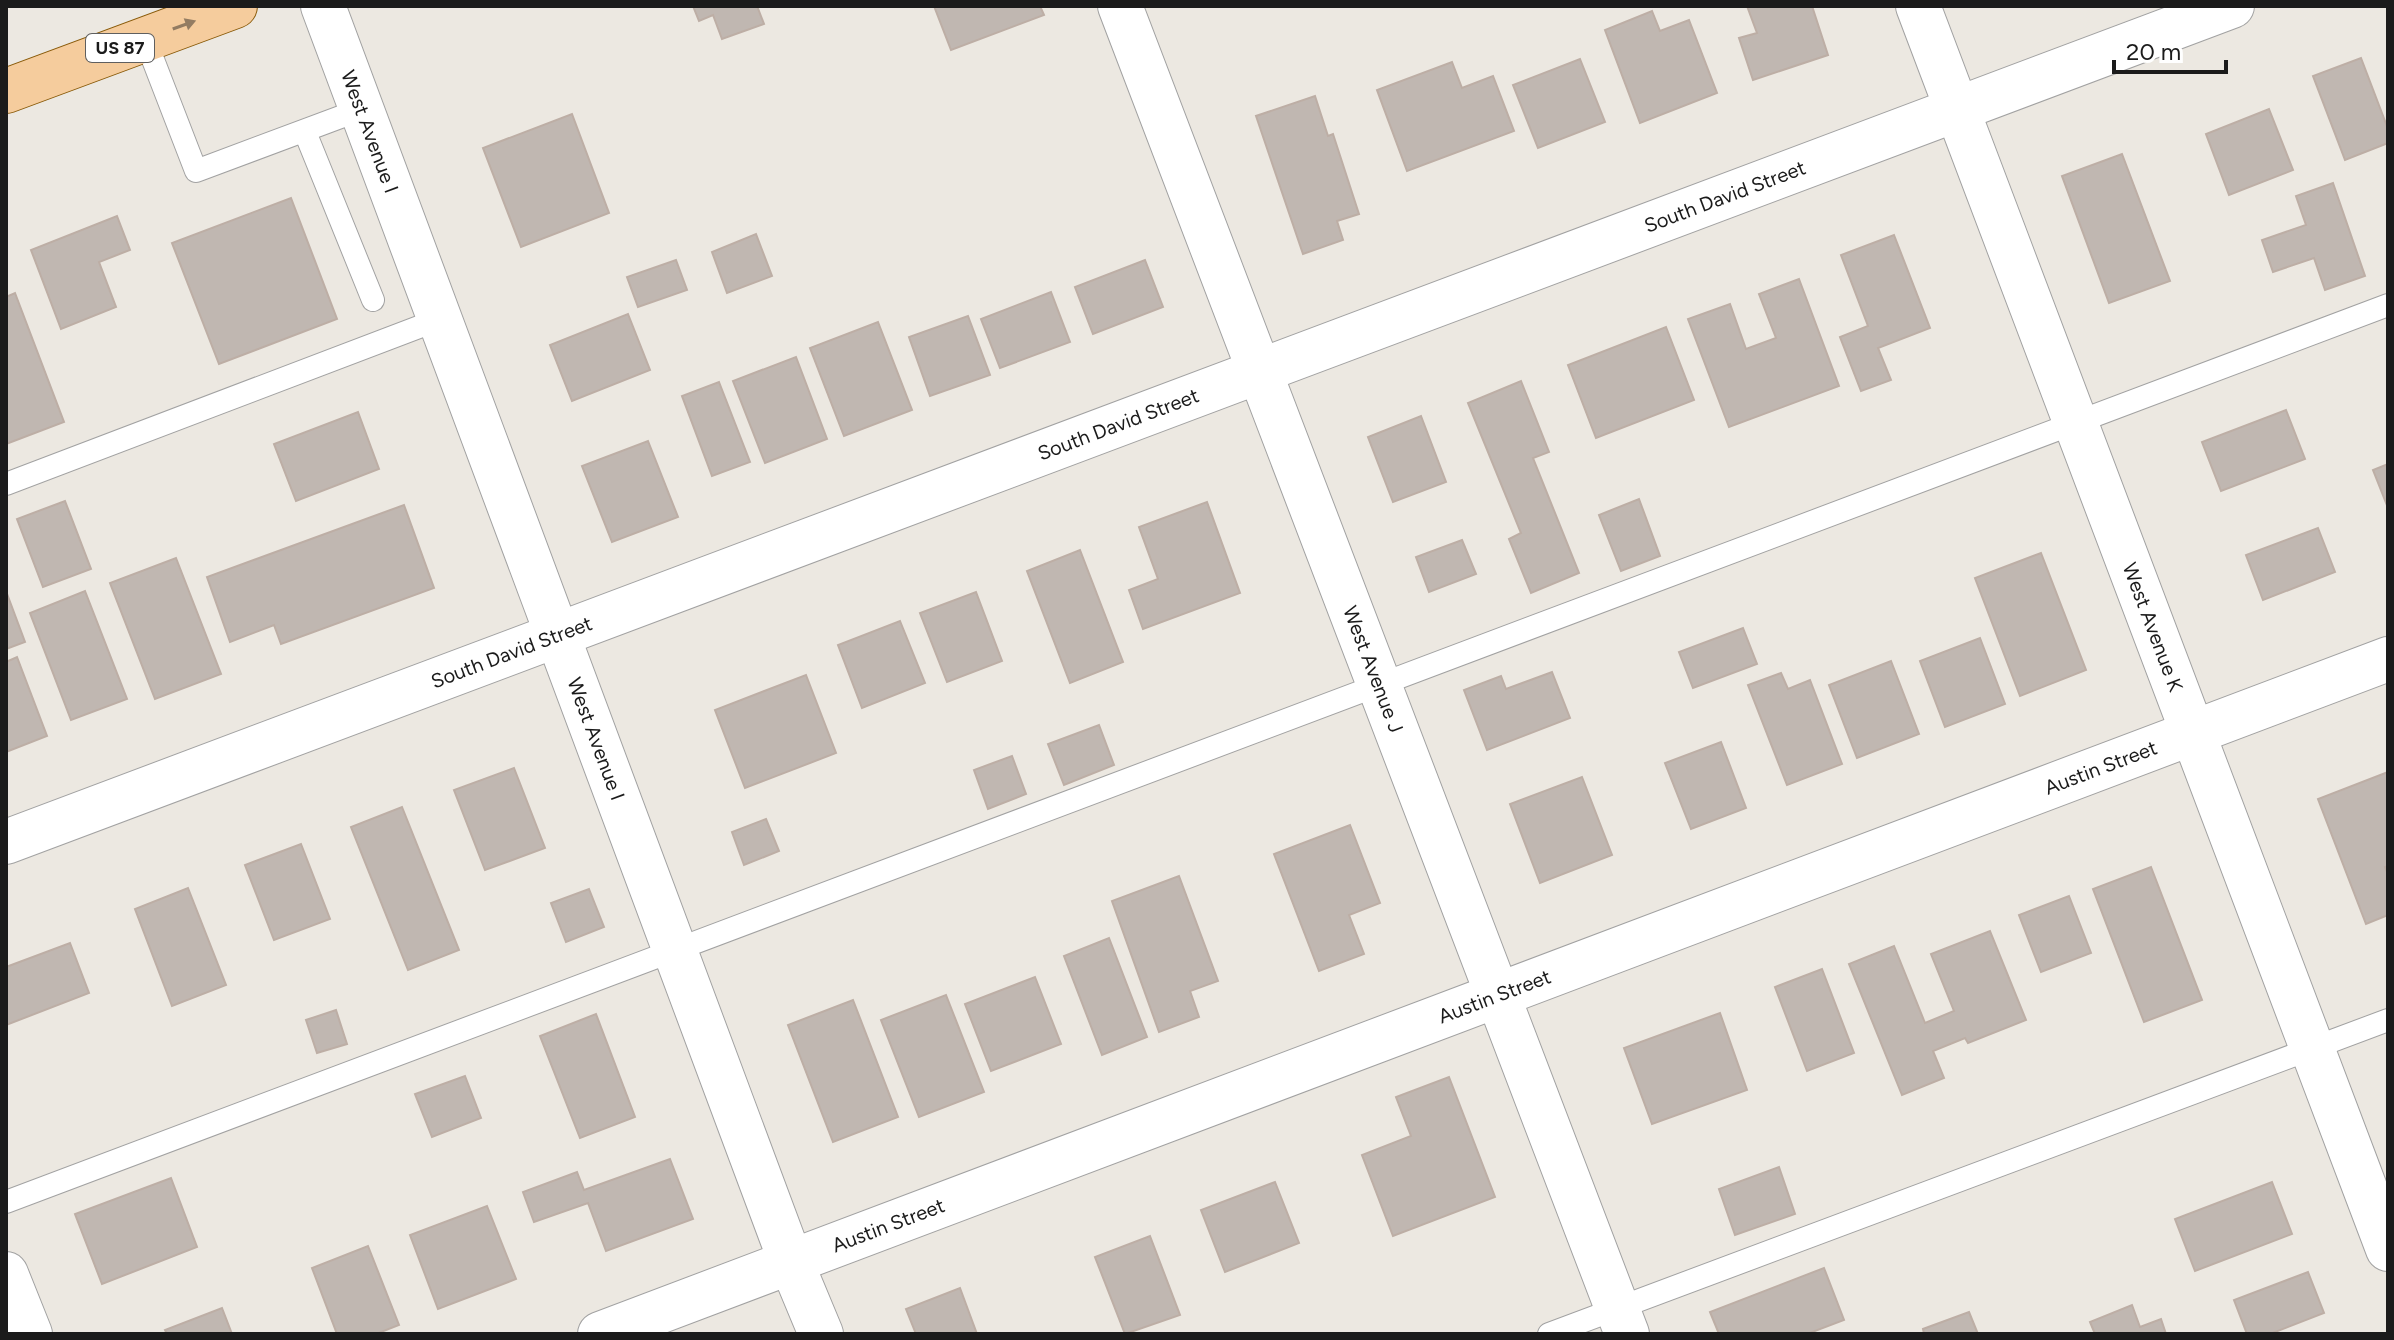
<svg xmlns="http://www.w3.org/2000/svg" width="2394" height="1340" font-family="Figtree,sans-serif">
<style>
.building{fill:#c0b7b1;stroke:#bdaea5;stroke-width:2}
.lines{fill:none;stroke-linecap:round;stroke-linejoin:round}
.service-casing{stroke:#a2a2a2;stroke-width:24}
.minor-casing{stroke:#a2a2a2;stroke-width:46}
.primary-casing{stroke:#895a09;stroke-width:46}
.service{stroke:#fff;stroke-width:22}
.minor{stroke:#fff;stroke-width:44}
.primary{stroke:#f5cc9d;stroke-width:44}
.oneway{fill:#937c62}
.labels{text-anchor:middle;stroke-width:6;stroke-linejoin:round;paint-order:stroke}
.shield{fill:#fff;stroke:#5f5f5f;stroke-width:2}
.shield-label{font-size:18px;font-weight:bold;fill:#1b1b1b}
.street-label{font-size:20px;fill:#1b1b1b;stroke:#fff}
</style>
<rect width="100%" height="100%" fill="#ece8e1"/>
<g class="building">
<polygon points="693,6 757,6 764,24 722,39 713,15 699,21"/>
<polygon points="934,6 1040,6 1044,15 951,50"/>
<polygon points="1747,6 1812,6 1828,55 1753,80 1739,38 1757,33"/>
<polygon points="1652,11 1660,31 1689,20 1717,93 1640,123 1605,30"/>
<polygon points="2361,58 2388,129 2388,143 2345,160 2313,76"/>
<polygon points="1580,59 1605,122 1538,148 1513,85"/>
<polygon points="1452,62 1462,88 1493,76 1514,131 1407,171 1377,90"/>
<polygon points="1315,96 1328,136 1333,134 1359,214 1337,221 1343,240 1303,254 1256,116"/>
<polygon points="2269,109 2293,170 2229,195 2206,134"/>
<polygon points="572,114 609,213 521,247 483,148"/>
<polygon points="2122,154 2170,281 2109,303 2062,176"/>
<polygon points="2333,183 2365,276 2325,290 2314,258 2273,272 2262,240 2306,225 2296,196"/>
<polygon points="291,198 337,319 219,364 172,243"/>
<polygon points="117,216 130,250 99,262 116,307 61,329 31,250"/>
<polygon points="756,234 772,276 727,293 712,252"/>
<polygon points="1894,235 1930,328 1878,348 1891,380 1861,391 1840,337 1868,326 1841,255"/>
<polygon points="676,260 687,290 638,307 627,277"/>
<polygon points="1145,260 1163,307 1093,334 1075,287"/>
<polygon points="1799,279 1839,386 1729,427 1688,319 1730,304 1746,349 1776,338 1759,294"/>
<polygon points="1051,292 1070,342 1000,368 981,319"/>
<polygon points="15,293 64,422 6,444 6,297"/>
<polygon points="628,314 650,370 572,401 550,345"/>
<polygon points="968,316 990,375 930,396 909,337"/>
<polygon points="878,322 912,410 844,436 810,348"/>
<polygon points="1666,327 1694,400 1596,438 1568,365"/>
<polygon points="796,357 827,439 765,463 733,381"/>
<polygon points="1521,381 1549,452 1533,458 1579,573 1531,593 1509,539 1521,533 1468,403"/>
<polygon points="719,382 750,462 712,476 682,396"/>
<polygon points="2286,410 2305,459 2221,491 2202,442"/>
<polygon points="358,412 379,469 296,501 274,444"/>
<polygon points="1421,416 1446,482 1393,502 1368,437"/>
<polygon points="648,441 678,517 612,542 582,466"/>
<polygon points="2388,464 2388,508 2373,470"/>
<polygon points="1639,499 1660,556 1621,571 1599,515"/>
<polygon points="65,501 91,569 43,587 17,519"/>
<polygon points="1207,502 1240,593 1143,629 1129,590 1158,579 1139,527"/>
<polygon points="404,505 434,588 281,644 274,625 230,642 207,577"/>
<polygon points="2318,528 2335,572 2263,600 2246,555"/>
<polygon points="1462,540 1476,574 1429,592 1416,557"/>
<polygon points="1080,550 1123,662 1070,683 1027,571"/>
<polygon points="2041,553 2086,670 2020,696 1975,578"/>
<polygon points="176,558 221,674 155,699 110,583"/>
<polygon points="6,591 25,642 6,649"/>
<polygon points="85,591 127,699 71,720 30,613"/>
<polygon points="976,592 1002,661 947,682 920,613"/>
<polygon points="900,621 925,683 862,708 838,645"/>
<polygon points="1743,628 1757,664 1693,688 1679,652"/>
<polygon points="1980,638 2005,704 1945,727 1920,661"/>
<polygon points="17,657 47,736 6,752 6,662"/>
<polygon points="1891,661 1919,734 1857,758 1829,685"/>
<polygon points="1552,672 1570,718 1487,750 1464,690 1501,676 1506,689"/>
<polygon points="1781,673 1788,689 1810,680 1842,764 1787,785 1748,685"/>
<polygon points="806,675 836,753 745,788 715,710"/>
<polygon points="1099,725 1114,765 1064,785 1048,744"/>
<polygon points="1721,742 1746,808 1691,829 1665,763"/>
<polygon points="1012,756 1026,794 988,809 974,770"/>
<polygon points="514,768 545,848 485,870 454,790"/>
<polygon points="2388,772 2388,866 2385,867 2388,874 2388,915 2366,924 2318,799"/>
<polygon points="1582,777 1612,855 1540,883 1510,804"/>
<polygon points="402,807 459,950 408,970 351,827"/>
<polygon points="766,819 779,851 744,865 732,832"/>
<polygon points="1350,825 1380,903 1349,915 1364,954 1319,971 1274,854"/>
<polygon points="301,844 330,919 274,940 245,865"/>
<polygon points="2151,867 2202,1000 2144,1022 2093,889"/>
<polygon points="1179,876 1218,981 1190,991 1199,1017 1159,1032 1112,901"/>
<polygon points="188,888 226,985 172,1006 135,909"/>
<polygon points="589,889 604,927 566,942 551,903"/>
<polygon points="2069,896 2091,953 2041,972 2019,915"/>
<polygon points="1990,931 2026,1020 1968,1043 1965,1038 1933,1051 1944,1078 1902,1095 1849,964 1894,946 1925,1023 1954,1011 1931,954"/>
<polygon points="1109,938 1147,1037 1102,1055 1064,956"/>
<polygon points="70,943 89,993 6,1025 6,967"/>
<polygon points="1822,969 1854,1053 1807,1071 1775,987"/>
<polygon points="1035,977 1061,1044 991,1071 965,1004"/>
<polygon points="946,995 984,1092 919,1117 881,1020"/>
<polygon points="853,1000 898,1117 833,1142 788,1025"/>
<polygon points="336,1010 347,1044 317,1053 306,1020"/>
<polygon points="1720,1013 1747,1090 1652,1124 1624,1048"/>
<polygon points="596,1014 635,1117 580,1138 540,1036"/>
<polygon points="465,1076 481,1118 432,1137 415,1094"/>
<polygon points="1449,1077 1495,1197 1393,1236 1362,1155 1411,1136 1396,1097"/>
<polygon points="670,1159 693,1219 606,1251 588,1203 534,1222 523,1192 577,1172 584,1190"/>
<polygon points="1779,1167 1795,1214 1735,1235 1719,1189"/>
<polygon points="171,1178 197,1247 102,1284 75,1214"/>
<polygon points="1275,1182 1299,1243 1225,1272 1201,1210"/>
<polygon points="2272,1182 2292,1234 2195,1271 2175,1219"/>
<polygon points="487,1206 516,1279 438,1309 410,1235"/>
<polygon points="1150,1236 1180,1315 1125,1334 1095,1257"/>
<polygon points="368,1246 399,1325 376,1334 337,1334 312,1268"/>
<polygon points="1824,1268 1844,1320 1807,1334 1719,1334 1710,1312"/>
<polygon points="2308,1272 2324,1313 2270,1334 2247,1334 2234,1300"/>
<polygon points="960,1288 977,1334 916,1334 906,1309"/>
<polygon points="2132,1305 2140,1327 2161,1319 2166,1334 2095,1334 2090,1322"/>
<polygon points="222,1308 232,1334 167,1334 165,1330"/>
<polygon points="1969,1312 1978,1334 1924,1334 1923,1329"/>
</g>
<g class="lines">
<defs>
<g id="service">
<polyline points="145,39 196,171 362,109"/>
<polyline points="305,132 373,300"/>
<polyline points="6,484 440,319"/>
<polyline points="6,1202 2388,305"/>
<polyline points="1549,1334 2388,1020"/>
</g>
<g id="minor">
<path id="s1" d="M 323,6 L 791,1262 L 821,1334"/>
<path id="s2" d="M 1120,6 L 1627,1334"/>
<path id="s3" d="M 1918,6 L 2388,1249"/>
<path id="s4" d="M 6,842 L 2232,6"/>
<polyline points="6,1274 30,1334"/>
<path id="s5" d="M 600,1334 L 2388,659"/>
</g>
<polyline id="primary" points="6,91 235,6"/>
</defs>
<use href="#service" class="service-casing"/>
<use href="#minor" class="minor-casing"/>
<use href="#primary" class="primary-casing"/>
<use href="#service" class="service"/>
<use href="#minor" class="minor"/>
<use href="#primary" class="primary"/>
</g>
<defs><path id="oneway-solid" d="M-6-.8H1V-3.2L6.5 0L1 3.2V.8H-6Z" transform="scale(2)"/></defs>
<use class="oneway" href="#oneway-solid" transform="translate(184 25) rotate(-20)"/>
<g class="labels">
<rect class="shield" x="86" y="34" width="68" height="28" rx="6"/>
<g class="shield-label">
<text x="120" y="54">US 87</text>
</g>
<g class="street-label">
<text dy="7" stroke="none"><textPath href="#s1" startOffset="134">West Avenue I</textPath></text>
<text dy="7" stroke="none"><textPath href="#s4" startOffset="1836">South David Street</textPath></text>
<text dy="7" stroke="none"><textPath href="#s4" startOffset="1188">South David Street</textPath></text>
<text dy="7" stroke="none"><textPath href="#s3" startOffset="664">West Avenue K</textPath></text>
<text dy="7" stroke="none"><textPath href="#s4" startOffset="540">South David Street</textPath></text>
<text dy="7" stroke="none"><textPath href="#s2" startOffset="710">West Avenue J</textPath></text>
<text dy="7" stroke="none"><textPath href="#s1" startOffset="782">West Avenue I</textPath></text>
<text dy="7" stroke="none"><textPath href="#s5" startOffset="1604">Austin Street</textPath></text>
<text dy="7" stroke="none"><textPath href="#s5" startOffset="956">Austin Street</textPath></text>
<text dy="7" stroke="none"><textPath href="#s5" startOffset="308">Austin Street</textPath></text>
</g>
</g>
<rect width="2394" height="1340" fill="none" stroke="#1b1b1b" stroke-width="16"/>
<path d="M2114 60v12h112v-12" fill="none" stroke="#1b1b1b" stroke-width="4"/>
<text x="2126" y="60" font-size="24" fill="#1b1b1b" stroke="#ffffff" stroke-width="6" paint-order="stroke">20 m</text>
</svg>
